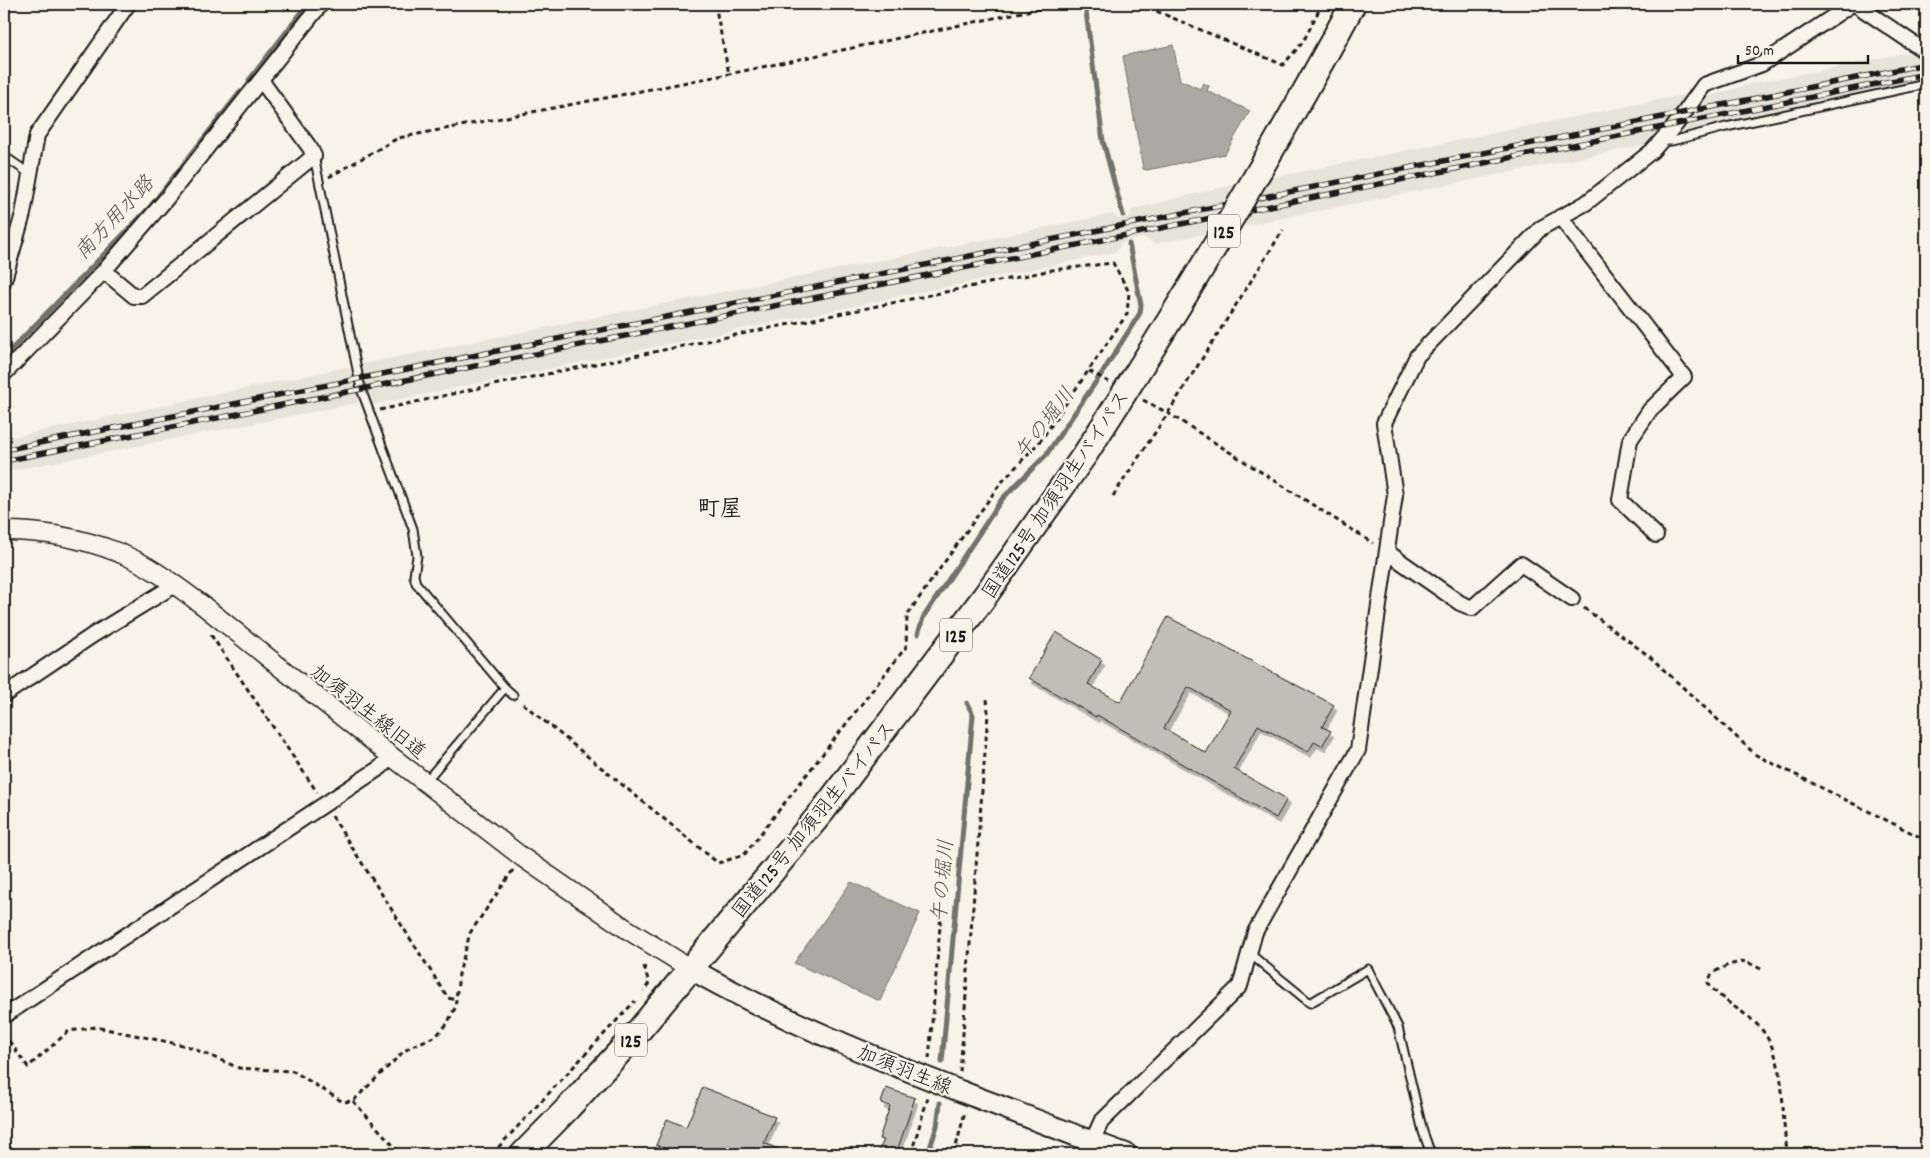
<svg xmlns="http://www.w3.org/2000/svg" width="1930" height="1158" font-family="Dekko,'Klee One',sans-serif">
<style>
.built{fill:#e6e3d9}
.water{fill:#aca9a2;stroke:#72716c}
.lines{fill:none;stroke-linecap:round;stroke-linejoin:round}
.stream{stroke:#72716c;stroke-width:5}
.building{fill:#c0beb5;stroke:#1c1c1c;fill-rule:evenodd;filter:url(#shadow)}
.service-casing{stroke:#1c1c1c;stroke-width:11}
.minor-casing{stroke:#1c1c1c;stroke-width:18}
.tertiary-casing{stroke:#1c1c1c;stroke-width:21}
.secondary-casing{stroke:#1c1c1c;stroke-width:24}
.trunk-casing{stroke:#1c1c1c;stroke-width:28}
.path{stroke:#1c1c1c;stroke-width:3;stroke-dasharray:5 4;stroke-linecap:butt}
.service{stroke:#f7f3e8;stroke-width:7}
.minor{stroke:#f7f3e8;stroke-width:14}
.tertiary{stroke:#f7f3e8;stroke-width:18}
.secondary{stroke:#f7f3e8;stroke-width:20}
.trunk{stroke:#f7f3e8;stroke-width:24}
.rail-casing{stroke:#1c1c1c;stroke-width:5.5}
.rail{stroke:#f7f3e8;stroke-width:4;stroke-dasharray:11;stroke-linecap:butt}
.trunk-bridge-casing{stroke:#1c1c1c;stroke-width:28;stroke-linecap:butt}
.trunk-bridge{stroke:#f7f3e8;stroke-width:24}
.labels{text-anchor:middle;stroke-width:4.5;stroke-linejoin:round;paint-order:stroke}
.shield{fill:#f7f3e8;stroke:#5e5c59;stroke-width:1}
.shield-label{font-size:19px;font-weight:bold;fill:#1c1c1c}
.street-label{font-size:20px;fill:#1c1c1c;stroke:#f7f3e8}
.water-label{font-size:21px;font-style:italic;fill:#565452;stroke:#f7f3e8}
.quarter-label{font-size:22px;font-weight:bold;fill:#1c1c1c;stroke:#f7f3e8}
</style>
<defs>
<filter id="shadow"><feDropShadow dx="3" dy="5.5" stdDeviation="0" flood-color="#0004"/></filter>
</defs>
<rect width="100%" height="100%" fill="#f7f3e8"/>
<filter id="ink" filterUnits="userSpaceOnUse"><feTurbulence type="fractalNoise" baseFrequency=".02" numOctaves="2"/><feDisplacementMap in="SourceGraphic" scale="10" xChannelSelector="R" yChannelSelector="G"/><feConvolveMatrix kernelMatrix="1 2 1 2 8 2 1 2 1" color-interpolation-filters="sRGB"/></filter>
<g filter="url(#ink)">
<g class="built">
<polygon points="1911,52 1926,62 1926,81 1709,127 1676,136 1674,133 1700,99 1750,84"/>
<polygon points="1683,95 1685,103 1650,144 1154,244 1144,238 1123,242 1116,252 372,405 366,395 360,367 362,364 1113,214 1119,219 1130,217 1133,209 1215,189"/>
<polygon points="346,367 353,371 359,397 358,403 4,472 4,439"/>
</g>
<g class="water">
<polygon points="1173,45 1180,80 1200,89 1203,83 1209,86 1207,91 1250,111 1225,154 1147,170 1143,169 1123,56"/>
<polygon points="851,882 920,913 880,1001 794,963"/>
</g>
<g class="lines">
<g class="stream">
<polyline points="1085,4 1103,141 1123,215"/>
<polyline points="249,80 308,4"/>
<polyline points="4,357 150,207 240,92"/>
<polyline points="918,634 923,618 1002,499 1046,455 1106,367 1140,313 1141,305 1129,244"/>
<polyline points="942,1062 973,715 967,703"/>
<polyline points="928,1154 937,1126 940,1103"/>
</g>
</g>
<g class="building">
<path d="M 1168,617 L 1334,705 L 1322,727 L 1331,731 L 1322,746 L 1314,742 L 1308,752 L 1258,725 L 1234,769 L 1287,799 L 1276,818 L 1097,715 L 1096,717 L 1029,678 L 1056,632 L 1102,660 L 1088,684 L 1120,702 ZM 1188,687 L 1231,710 L 1206,753 L 1164,728 Z"/>
<polygon points="703,1087 775,1117 764,1143 790,1154 677,1154 656,1145 667,1119 686,1127"/>
<polygon points="886,1088 915,1098 896,1154 877,1154 884,1140 879,1139 890,1106 881,1103"/>
</g>
<g class="lines">
<defs>
<g id="service">
<polyline points="1663,141 1672,141 1726,127 1926,84"/>
<polyline points="4,156 30,174"/>
<polyline points="314,156 361,389 413,529 417,556 414,576 416,583 505,688 513,695"/>
<polyline points="426,781 505,688"/>
<polyline points="1249,953 1310,1003 1368,969 1398,1027 1423,1132 1431,1154"/>
</g>
<g id="minor">
<polyline points="1855,4 1926,52"/>
<polyline points="1560,217 1684,377 1650,410 1630,440 1620,500 1656,535"/>
<polyline points="104,271 134,296 142,296 314,156 310,148 261,80"/>
<polyline points="4,280 23,214 37,135 128,4"/>
<polyline points="4,374 104,271 167,198 321,4"/>
<polyline points="1387,552 1460,603 1472,608 1521,564 1572,599"/>
<polyline points="4,695 93,635 175,585"/>
<polyline points="4,1016 381,767 391,756"/>
<polyline points="1092,1142 1101,1122 1240,986 1255,932 1358,750 1395,495 1384,423 1417,356 1541,228 1586,203 1652,151 1677,123 1704,85 1762,64 1852,4"/>
</g>
<path id="tertiary" d="M 4,531 C 42,531 81,538 117,552 C 149,564 178,587 205,607 L 391,756 L 522,857 L 625,928 L 691,969"/>
<path id="secondary" d="M 691,969 C 781,1020 877,1059 973,1096 C 1024,1115 1075,1136 1126,1154"/>
<polyline id="trunk" points="523,1154 568,1108 636,1034 822,812 985,596 1086,453"/>
</defs>
<use href="#service" class="service-casing"/>
<use href="#minor" class="minor-casing"/>
<use href="#tertiary" class="tertiary-casing"/>
<use href="#secondary" class="secondary-casing"/>
<use href="#trunk" class="trunk-casing"/>
<g class="path">
<polyline points="715,4 729,74"/>
<polyline points="1140,4 1283,65 1303,42 1322,4"/>
<polyline points="329,177 398,138 729,74 1060,4"/>
<polyline points="1089,371 1109,382"/>
<polyline points="1143,400 1168,413 1373,543"/>
<polyline points="380,410 474,389 1052,270 1113,263 1129,292 1127,314 1041,440 1000,484 907,615 906,647 744,855 718,863 521,702"/>
<polyline points="1113,496 1168,413 1283,230"/>
<polyline points="1584,608 1649,656 1756,755 1926,840"/>
<polyline points="211,635 317,792"/>
<polyline points="332,816 448,998 456,1000"/>
<polyline points="644,966 649,983 644,991"/>
<path d="M 1761,969 L 1745,961 L 1728,965 L 1712,973 L 1708,983 C 1723,1004 1751,1013 1765,1034 C 1789,1071 1779,1114 1788,1154"/>
<polyline points="4,1034 28,1067 69,1031 96,1027 187,1046 239,1068 293,1071 343,1102 353,1101 401,1054 410,1047 436,1036 447,1024 455,1008 459,974 470,933 513,870"/>
<polyline points="929,1059 941,914"/>
<polyline points="960,1072 988,714 987,698"/>
<polyline points="353,1101 401,1154"/>
<polyline points="492,1154 635,1001"/>
<polyline points="911,1154 928,1097"/>
<polyline points="954,1154 965,1112"/>
</g>
<use href="#service" class="service"/>
<use href="#minor" class="minor"/>
<use href="#tertiary" class="tertiary"/>
<use href="#secondary" class="secondary"/>
<use href="#trunk" class="trunk"/>
<defs>
<g id="rail">
<polyline points="4,450 1926,64"/>
<polyline points="4,461 1926,74"/>
</g>
</defs>
<use href="#rail" class="rail-casing"/>
<use href="#rail" class="rail"/>
<defs>
<path id="trunk-bridge" d="M 1086,453 C 1180,307 1270,158 1353,4"/>
</defs>
<use href="#trunk-bridge" class="trunk-bridge-casing"/>
<use href="#trunk-bridge" class="trunk-bridge"/>
</g>
</g>
<g class="labels">
<g class="shield">
<rect x="1208" y="214.5" width="32" height="33" rx="4"/>
<rect x="940" y="618.5" width="32" height="33" rx="4"/>
<rect x="615" y="1023.5" width="32" height="33" rx="4"/>
</g>
<g class="shield-label">
<text x="1224" y="238">125</text>
<text x="956" y="642">125</text>
<text x="631" y="1047">125</text>
</g>
<g class="street-label">
<text transform="translate(1055 494) rotate(-56)" y="7">国道125号 加須羽生バイパス</text>
<text transform="translate(369 711) rotate(38)" y="7">加須羽生線旧道</text>
<text transform="translate(813 819) rotate(-51)" y="7">国道125号 加須羽生バイパス</text>
<text transform="translate(905 1069) rotate(22)" y="7">加須羽生線</text>
</g>
<g class="water-label">
<text transform="translate(114 217) rotate(-47)" y="7">南方用水路</text>
<text transform="translate(1044 423) rotate(-53)" y="7">午の堀川</text>
<text transform="translate(942 881) rotate(-85)" y="7">午の堀川</text>
</g>
<g class="quarter-label">
<text x="720" y="515">町屋</text>
</g>
</g>
<rect width="1930" height="1158" fill="none" stroke="#f7f3e8" stroke-width="20"/>
<rect x="10" y="10" width="1910" height="1138" fill="none" stroke="#1c1c1c" stroke-width="2" filter="url(#ink)"/>
<path d="M1738 55v8h130v-8" fill="none" stroke="#1c1c1c" stroke-width="2.5"/>
<text x="1745" y="55" font-size="15" fill="#1c1c1c" stroke="#f7f3e8" stroke-width="4" paint-order="stroke">50 m</text>
</svg>
